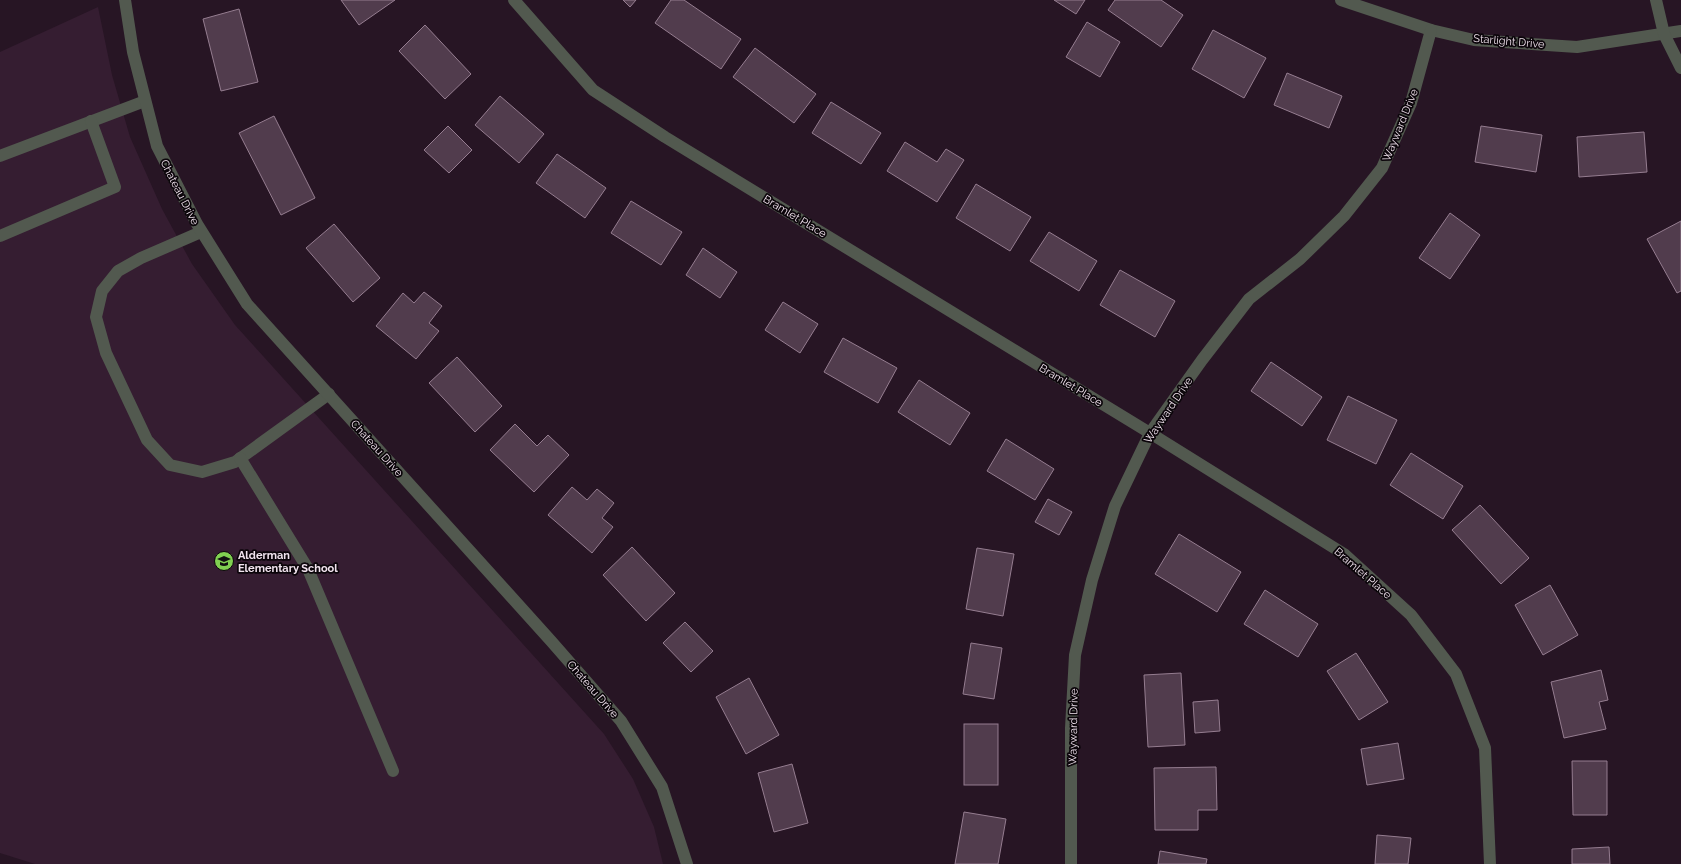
<svg xmlns="http://www.w3.org/2000/svg" width="1681" height="864" font-family="Raleway,sans-serif">
<style>
.built{fill:#351d31}
.building{fill:#513c4d;stroke:#957d90}
.lines{fill:none;stroke-linecap:round;stroke-linejoin:round}
.lane{stroke:#52594f;stroke-width:12}
.street{stroke:#52594f;stroke-width:12}
.labels{text-anchor:middle;stroke-width:3.5;stroke-linejoin:round;paint-order:stroke}
.street-label{font-size:11px;fill:#f1e3ee;stroke:#0b050a}
.poi-label{font-size:11px;font-weight:bold;fill:#f1e3ee;stroke:#0b050a;text-anchor:start}
</style>
<rect width="100%" height="100%" fill="#271524"/>
<polygon class="built" points="98,7 112,75 130,137 162,209 192,264 235,325 604,734 633,779 654,827 663,864 35,864 0,853 0,52"/>
<g class="building">
<polygon points="341,0 395,0 359,25"/>
<polygon points="623,0 636,0 630,7"/>
<polygon points="671,0 684,0 741,39 721,69 655,23"/>
<polygon points="1054,0 1085,0 1076,14"/>
<polygon points="1115,0 1161,0 1183,15 1161,47 1108,10"/>
<polygon points="239,9 258,82 221,91 203,19"/>
<polygon points="1087,22 1120,42 1100,77 1066,57"/>
<polygon points="425,25 471,74 445,99 399,51"/>
<polygon points="1213,30 1266,58 1244,98 1192,69"/>
<polygon points="755,48 816,94 794,123 733,77"/>
<polygon points="1287,73 1342,96 1329,128 1274,105"/>
<polygon points="500,96 544,134 519,163 475,125"/>
<polygon points="831,102 881,133 861,164 812,133"/>
<polygon points="274,116 315,198 281,215 239,133"/>
<polygon points="448,126 472,150 449,173 424,150"/>
<polygon points="1481,126 1542,135 1536,172 1475,162"/>
<polygon points="1644,132 1647,172 1579,177 1577,137"/>
<polygon points="905,142 937,162 946,149 964,160 937,202 887,171"/>
<polygon points="557,154 606,188 585,218 536,183"/>
<polygon points="976,184 1031,217 1010,251 956,218"/>
<polygon points="631,201 682,232 661,265 611,233"/>
<polygon points="1450,213 1480,235 1450,279 1419,258"/>
<polygon points="1681,221 1681,291 1677,293 1647,239"/>
<polygon points="334,224 380,278 353,302 306,248"/>
<polygon points="1049,232 1097,261 1079,291 1030,261"/>
<polygon points="703,248 737,272 720,298 686,275"/>
<polygon points="1120,270 1175,301 1155,337 1100,305"/>
<polygon points="424,292 442,306 429,323 439,331 416,359 376,326 403,293 414,303"/>
<polygon points="783,302 818,324 800,353 765,330"/>
<polygon points="843,338 897,368 878,403 824,372"/>
<polygon points="457,357 502,406 475,432 429,383"/>
<polygon points="1271,362 1322,397 1302,426 1251,391"/>
<polygon points="919,380 970,413 950,445 898,412"/>
<polygon points="1348,396 1397,420 1376,464 1327,440"/>
<polygon points="515,424 537,446 548,435 569,455 534,492 490,450"/>
<polygon points="1006,439 1054,469 1035,500 987,471"/>
<polygon points="1411,453 1463,486 1443,519 1390,485"/>
<polygon points="572,487 587,500 597,489 614,503 602,518 613,527 592,553 548,515"/>
<polygon points="1048,499 1072,512 1059,535 1035,522"/>
<polygon points="1480,505 1529,558 1501,584 1452,530"/>
<polygon points="1179,534 1241,572 1217,612 1155,574"/>
<polygon points="632,547 675,593 646,621 603,575"/>
<polygon points="977,548 1014,554 1003,616 966,609"/>
<polygon points="1550,585 1578,635 1543,655 1515,605"/>
<polygon points="1265,590 1318,624 1298,657 1244,624"/>
<polygon points="685,622 713,651 691,672 663,643"/>
<polygon points="971,643 1002,648 994,699 963,694"/>
<polygon points="1356,653 1388,702 1359,720 1327,671"/>
<polygon points="1601,670 1608,700 1599,702 1606,729 1564,738 1551,682"/>
<polygon points="1181,673 1185,745 1148,747 1144,675"/>
<polygon points="749,678 779,735 746,754 716,697"/>
<polygon points="1218,700 1220,731 1195,733 1193,702"/>
<rect x="964" y="724" width="34" height="61"/>
<polygon points="1398,743 1404,779 1367,785 1361,749"/>
<polygon points="1572,761 1607,761 1607,815 1573,815"/>
<polygon points="792,764 808,823 774,832 758,773"/>
<polygon points="1216,767 1217,810 1198,810 1198,830 1155,830 1154,768"/>
<polygon points="964,812 1006,819 998,864 955,864"/>
<polygon points="1377,835 1411,838 1408,864 1375,864"/>
<polygon points="1609,847 1610,864 1572,864 1572,849"/>
<polygon points="1160,851 1207,859 1206,864 1158,864"/>
</g>
<g class="lines">
<g class="lane">
<polyline points="0,156 145,101"/>
<polyline points="201,232 141,258 118,271 102,291 96,317 106,353 147,440 170,465 202,472 235,462 329,394"/>
<polyline points="0,236 115,187 91,121"/>
<polyline points="240,458 308,569 393,771"/>
</g>
<g class="street">
<polyline points="125,0 133,52 157,146 197,224 247,304 551,641 621,721 662,787 687,864"/>
<polyline points="514,0 593,90 665,137 1150,433 1344,554 1411,615 1456,674 1485,748 1490,864"/>
<polyline points="1341,0 1431,30 1474,40 1577,47 1681,31"/>
<polyline points="1656,0 1664,34 1681,68"/>
<polyline points="1071,864 1071,728 1075,655 1092,580 1115,506 1150,433 1202,360 1249,299 1300,259 1344,216 1382,168 1411,103 1431,30"/>
</g>
</g>
<defs>
<symbol id="school-disc" viewBox="-11 -11 22 22"><circle r="9.5" fill="#80d051" stroke="#0b050a"/><path d="M0-5L7-2L0 1L-7-2ZM-4 1L0 2.5L4 1V4Q0 6-4 4Z" fill="#111"/></symbol>
</defs>
<g fill-rule="evenodd">
<use href="#school-disc" x="213" y="550" width="22" height="22"/>
</g>
<g class="labels">
<g class="street-label">
<text transform="translate(1509 41) rotate(5)" y="4">Starlight Drive</text>
<text transform="translate(1400 125) rotate(-68)" y="4">Wayward Drive</text>
<text transform="translate(180 192) rotate(63)" y="4">Chateau Drive</text>
<text transform="translate(795 216) rotate(31)" y="4">Bramlet Place</text>
<text transform="translate(1071 385) rotate(31)" y="4">Bramlet Place</text>
<text transform="translate(1168 410) rotate(-56)" y="4">Wayward Drive</text>
<text transform="translate(377 448) rotate(48)" y="4">Chateau Drive</text>
<text transform="translate(1363 573) rotate(41)" y="4">Bramlet Place</text>
<text transform="translate(593 689) rotate(49)" y="4">Chateau Drive</text>
<text transform="translate(1073 727) rotate(-89)" y="4">Wayward Drive</text>
</g>
<g class="poi-label">
<text x="238" y="559">Alderman<tspan x="238" dy="13">Elementary School</tspan></text>
</g>
</g>
</svg>
